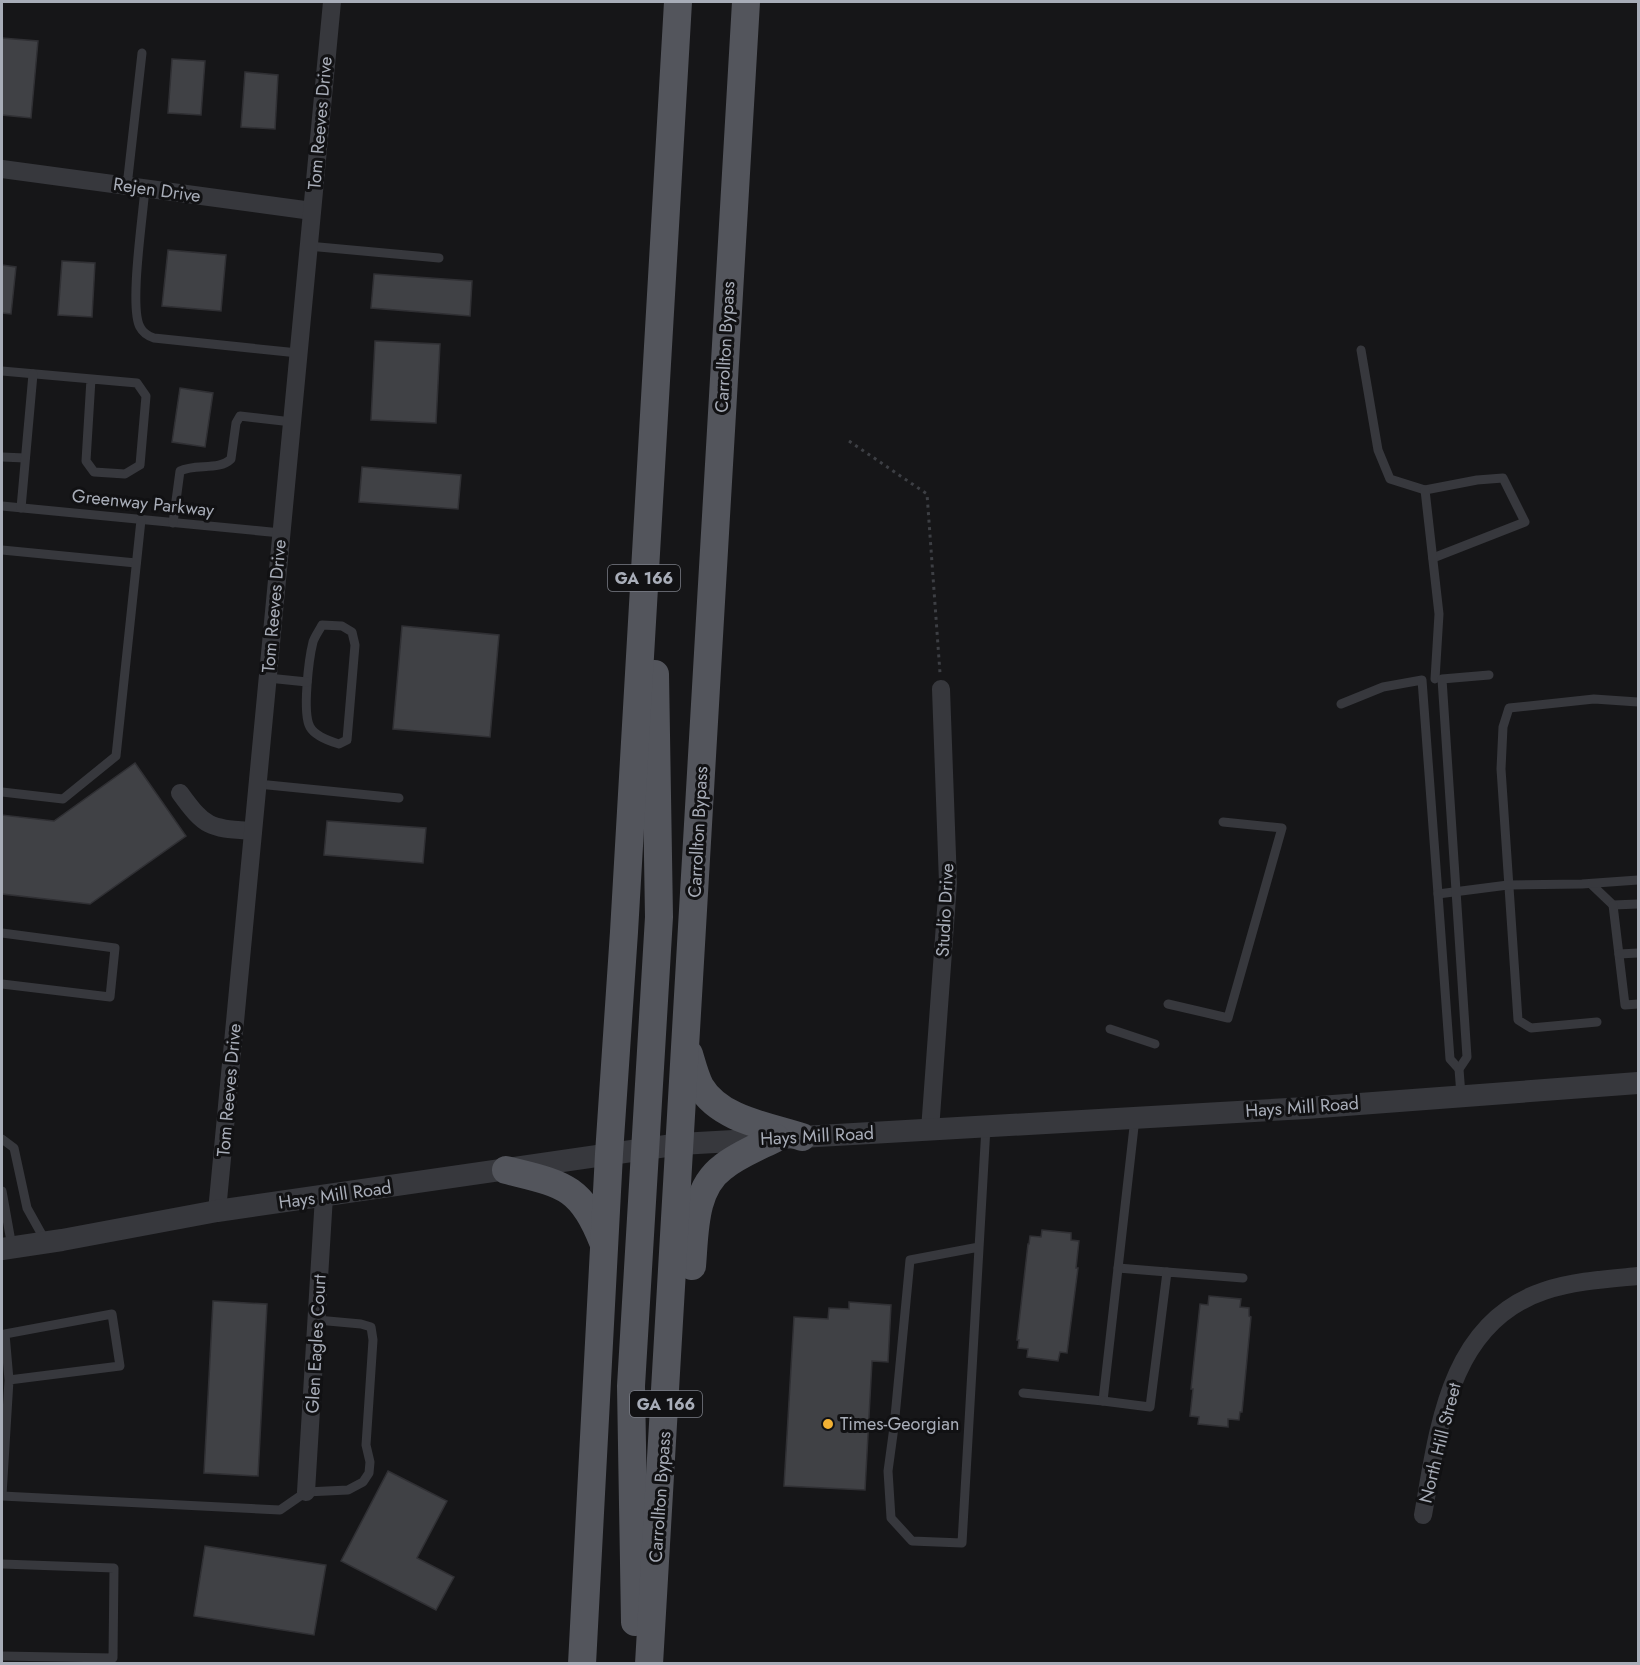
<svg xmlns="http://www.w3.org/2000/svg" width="1640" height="1665" font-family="Jost,sans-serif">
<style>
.building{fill:#404145;stroke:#303034;stroke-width:1.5}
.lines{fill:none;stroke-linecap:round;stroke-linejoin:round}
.path{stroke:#3d3f44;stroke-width:3;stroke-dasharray:3 4.5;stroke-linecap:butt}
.service{stroke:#37383d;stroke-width:9}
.minor{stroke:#37383d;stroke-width:18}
.tertiary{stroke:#37383d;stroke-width:22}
.primary{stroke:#53555c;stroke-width:28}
.poi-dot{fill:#f2b134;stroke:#111113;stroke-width:2}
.labels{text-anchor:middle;stroke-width:6;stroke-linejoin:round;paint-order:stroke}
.shield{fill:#111113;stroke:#7b7e86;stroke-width:1.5}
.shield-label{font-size:16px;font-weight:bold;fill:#a8adb8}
.street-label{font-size:18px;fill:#a8adb8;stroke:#111113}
.poi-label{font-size:18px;fill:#a8adb8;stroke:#111113;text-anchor:start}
</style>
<rect width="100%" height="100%" fill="#161618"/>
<g class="building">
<polygon points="2,38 38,41 31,118 2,115"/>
<polygon points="172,59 205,61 201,115 168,113"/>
<polygon points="245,72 278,75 275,129 241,127"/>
<polygon points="168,250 226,255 221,311 162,306"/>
<polygon points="62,261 95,263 92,317 58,315"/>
<polygon points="2,265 16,267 11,314 2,313"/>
<polygon points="374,274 472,281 470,316 371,308"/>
<polygon points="375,341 440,344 436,423 371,420"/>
<polygon points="180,388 213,393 205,447 172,442"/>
<polygon points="362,467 461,475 458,509 359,502"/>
<polygon points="402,626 499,635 490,737 393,729"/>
<polygon points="135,763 186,836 90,904 2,894 2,815 54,821"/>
<polygon points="327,821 426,828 423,863 324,855"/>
<polygon points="1042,1230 1071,1233 1071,1240 1079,1241 1076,1268 1078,1268 1067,1353 1060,1352 1058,1361 1027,1357 1028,1349 1018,1348 1019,1340 1017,1340 1028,1244 1029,1244 1030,1236 1041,1237"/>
<polygon points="1209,1296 1241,1299 1240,1307 1249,1308 1249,1316 1251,1317 1242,1412 1240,1412 1239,1420 1228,1419 1228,1427 1198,1424 1199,1417 1190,1416 1193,1389 1191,1389 1200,1304 1208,1305"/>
<polygon points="213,1301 267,1304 258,1476 204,1473"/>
<polygon points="849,1302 891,1305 888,1362 872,1361 865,1490 784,1486 794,1317 828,1319 829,1308 849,1309"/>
<polygon points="388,1471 447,1501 417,1558 454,1577 436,1610 341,1561"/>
<polygon points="205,1546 326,1565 314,1635 194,1616"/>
</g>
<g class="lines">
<polyline class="path" points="849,441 927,494 940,673"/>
<g class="service">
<polyline points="127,186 142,53"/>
<path d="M 145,188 C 143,216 129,307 140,327 C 143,333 148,336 154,338 L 298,353"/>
<polyline points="308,246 439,258"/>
<polyline points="1361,350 1378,450 1390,479 1425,490 1477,480 1503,478 1525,522 1433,558"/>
<polyline points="2,371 137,383 146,396 140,465 125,474 94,472 86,461 91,379"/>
<polyline points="2,457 25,458"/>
<polyline points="1425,490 1439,614 1435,679"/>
<polyline points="2,506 281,533"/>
<polyline points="21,508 33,374"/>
<path d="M 173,523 L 180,471 C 195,463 219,471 231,459 L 236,423 L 240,416 L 292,422"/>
<polyline points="2,550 136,563"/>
<path d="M 322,625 L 342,626 L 352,632 L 355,645 L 347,740 L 339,744 C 329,741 315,736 310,727 C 302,713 309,658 313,642 C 315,636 319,631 322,625 Z"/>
<polyline points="268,678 307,682"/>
<polyline points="1341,704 1383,687 1422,680 1438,894"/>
<polyline points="258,784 399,798"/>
<polyline points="2,792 63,799 116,756 141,520"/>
<polyline points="1591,884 1613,905 1638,904"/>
<polyline points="1613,905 1625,1005 1638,1004"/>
<polyline points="2,933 115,948 110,997 2,984"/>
<polyline points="1619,954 1638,953"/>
<polyline points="1168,1004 1228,1018 1282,828 1223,822"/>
<polyline points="1597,1022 1531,1028 1518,1020 1501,769 1503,727 1509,708 1594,699 1638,702"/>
<polyline points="1110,1029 1155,1044"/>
<polyline points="1459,1069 1450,1059 1438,894 1508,885 1582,884 1638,880"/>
<polyline points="1461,1095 1459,1069 1467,1057 1442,679 1489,675"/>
<polyline points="2,1139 14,1148 27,1208 46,1242"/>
<polyline points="2,1191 12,1247"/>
<polyline points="979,1247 910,1260 894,1427 888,1471 891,1518 912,1541 962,1543 986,1127"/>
<polyline points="1118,1268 1167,1272"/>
<polyline points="1023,1393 1103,1401 1135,1118"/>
<polyline points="1103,1401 1150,1407 1167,1272 1243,1278"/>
<polyline points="2,1495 9,1380 5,1334 112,1314 120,1366 9,1380"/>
<polyline points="2,1496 280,1510 306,1492 348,1490 363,1482 369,1473 370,1462 366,1445 373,1340 371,1327 361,1324 317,1320"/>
<polyline points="2,1564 114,1568 113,1658 2,1656"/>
</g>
<g class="minor">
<polyline points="2,169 312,211"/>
<path d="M 180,793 C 206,829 210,828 253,831"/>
<polyline points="930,1130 948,883 941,689"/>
<polyline points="217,1211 332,2"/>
<polyline points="306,1492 324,1196"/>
<path d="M 1423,1515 C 1438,1431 1448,1323 1544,1291 C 1574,1281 1607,1279 1638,1276"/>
</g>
<polyline class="tertiary" points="2,1249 62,1240 217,1211 680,1144 1306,1108 1638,1083"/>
<g class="primary">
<path d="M 689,1054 C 692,1064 695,1076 700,1086 C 720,1120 768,1126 802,1137"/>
<path d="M 506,1170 C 562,1184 581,1185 603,1242"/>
<path d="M 692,1266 C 695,1233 693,1189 723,1167 C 738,1155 758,1147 776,1138"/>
<polyline points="635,1622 631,1386 659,917 655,674"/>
<polyline points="582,1664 609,1154 624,932 678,2"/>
<polyline points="649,1664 746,2"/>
</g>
</g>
<circle class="poi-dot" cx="828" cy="1424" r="6"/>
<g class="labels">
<g class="shield">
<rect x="608" y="565" width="72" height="26" rx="4.5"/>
<rect x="630" y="1391" width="72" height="26" rx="4.5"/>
</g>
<g class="shield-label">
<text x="644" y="584">GA 166</text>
<text x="666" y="1410">GA 166</text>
</g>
<g class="street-label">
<text transform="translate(320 123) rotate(-85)" y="6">Tom Reeves Drive</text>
<text transform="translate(157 190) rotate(8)" y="6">Rejen Drive</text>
<text transform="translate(725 347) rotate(-87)" y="6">Carrollton Bypass</text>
<text transform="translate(143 503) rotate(6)" y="6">Greenway Parkway</text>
<text transform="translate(274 606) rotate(-85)" y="6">Tom Reeves Drive</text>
<text transform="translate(698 832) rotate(-87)" y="6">Carrollton Bypass</text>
<text transform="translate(945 910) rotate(-87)" y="6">Studio Drive</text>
<text transform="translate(229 1090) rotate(-85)" y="6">Tom Reeves Drive</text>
<text transform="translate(1302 1107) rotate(-4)" y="6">Hays Mill Road</text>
<text transform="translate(817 1136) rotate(-3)" y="6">Hays Mill Road</text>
<text transform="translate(335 1195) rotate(-8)" y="6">Hays Mill Road</text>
<text transform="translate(316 1344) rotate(-87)" y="6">Glen Eagles Court</text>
<text transform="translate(1440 1443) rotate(-76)" y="6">North Hill Street</text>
<text transform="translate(660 1497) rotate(-86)" y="6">Carrollton Bypass</text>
</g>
<g class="poi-label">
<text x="840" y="1430">Times-Georgian</text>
</g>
</g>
<rect width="1640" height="1665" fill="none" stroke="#a8adb8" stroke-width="6"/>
</svg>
